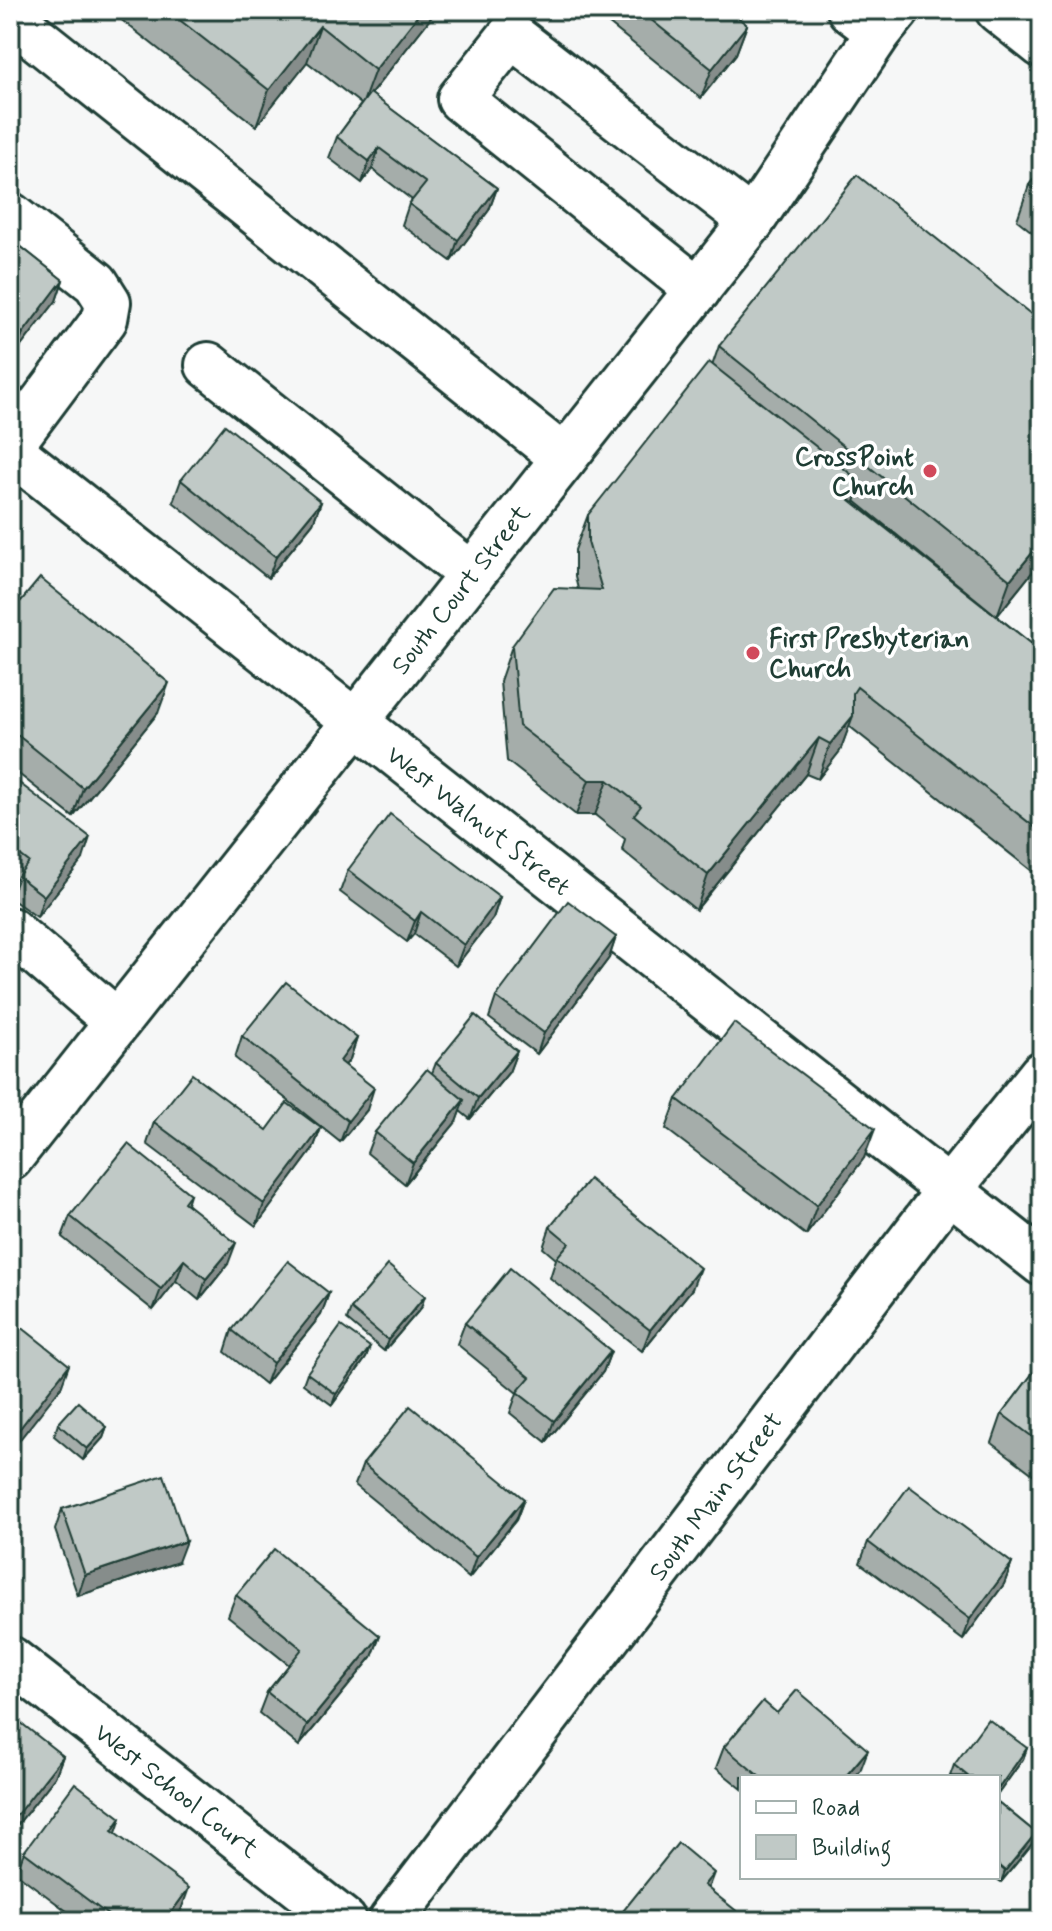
<svg xmlns="http://www.w3.org/2000/svg" width="1052" height="1931" font-family="Mynerve,sans-serif">
<style>
.lines{fill:none;stroke-linecap:round;stroke-linejoin:round}
.minor-casing{stroke:#1f3d34;stroke-width:50}
.minor{stroke:#fff;stroke-width:44}
.wall{fill:#a5adaa;stroke:#1f3d34;stroke-width:2}
.shaded-wall{fill:#868d8b;stroke:#1f3d34;stroke-width:2}
.building{fill:#c0c9c6;stroke:#1f3d34;stroke-width:2}
.poi-dot{fill:#d1495b;stroke:#fff;stroke-width:3}
.labels{text-anchor:middle;stroke-width:7;stroke-linejoin:round;paint-order:stroke}
.poi-label{font-size:26px;font-weight:bold;fill:#1f3d34;stroke:#fff;text-anchor:end}
.street-label{font-size:26px;fill:#1f3d34;stroke:#fff}
</style>
<rect width="100%" height="100%" fill="#f6f7f7"/>
<filter id="ink" filterUnits="userSpaceOnUse"><feTurbulence type="fractalNoise" baseFrequency=".0125" numOctaves="2"/><feDisplacementMap in="SourceGraphic" scale="16" xChannelSelector="R" yChannelSelector="G"/><feConvolveMatrix kernelMatrix="1 2 1 2 8 2 1 2 1" color-interpolation-filters="sRGB"/></filter>
<g filter="url(#ink)">
<g class="lines">
<defs>
<g id="minor">
<polyline points="850,10 879,32"/>
<polyline points="998,10 1042,45"/>
<polyline points="10,17 564,458"/>
<polyline points="10,215 96,283 108,302 105,319 10,446"/>
<polyline points="698,290 460,99 511,35 752,221"/>
<polyline points="208,365 472,575"/>
<polyline points="10,450 1042,1263"/>
<polyline points="10,930 117,1022"/>
<polyline points="10,1158 752,221 879,32 897,10"/>
<polyline points="10,1659 344,1921"/>
<polyline points="391,1921 949,1190 1042,1074"/>
</g>
</defs>
<use href="#minor" class="minor-casing"/>
<use href="#minor" class="minor"/>
</g>
<g class="wall">
<polygon points="109,10 437,10 371,94 497,188 489,210 451,261 402,225 409,204 412,200 372,169 362,183 329,158 337,137 361,104 307,62 256,126"/>
<polygon points="592,10 729,10 747,25 736,54 701,98"/>
<polygon points="1042,169 1042,240 1017,220 1029,185"/>
<polygon points="10,238 63,280 56,301 15,354 10,350"/>
<polygon points="719,346 1042,560 997,616 855,501 854,503 1042,652 1042,879 849,726 840,751 818,779 806,774 696,910 622,850 625,839 595,815 576,815 507,761 500,681 512,646 578,589 575,577 575,550 588,515 712,366"/>
<polygon points="181,480 321,502 313,523 268,578 173,502"/>
<polygon points="10,592 158,713 73,817 10,767"/>
<polygon points="10,776 83,859 37,917 10,898 17,879 10,874"/>
<polygon points="348,870 500,897 493,918 456,966 414,934 407,942 340,892"/>
<polygon points="616,937 609,958 537,1054 489,1018 496,997"/>
<polygon points="242,1036 357,1038 350,1059 345,1065 367,1110 340,1142 235,1058"/>
<polygon points="517,1051 509,1072 470,1119 460,1111 456,1122 405,1184 367,1153 375,1132 432,1073 436,1063"/>
<polygon points="677,1099 864,1158 806,1235 666,1129"/>
<polygon points="154,1122 267,1130 321,1128 313,1149 256,1226 147,1144"/>
<polygon points="190,1194 187,1204 228,1264 199,1300 176,1281 153,1310 62,1237 70,1216"/>
<polygon points="550,1227 692,1289 642,1351 550,1278 556,1259 543,1248"/>
<polygon points="329,1293 321,1315 265,1384 225,1352 232,1330"/>
<polygon points="421,1308 384,1351 347,1320 351,1309"/>
<polygon points="465,1323 611,1351 603,1372 546,1442 510,1413 517,1393 457,1344"/>
<polygon points="370,1347 366,1358 332,1405 303,1384 307,1373"/>
<polygon points="1042,1361 1042,1481 992,1443 1002,1414"/>
<polygon points="58,1424 107,1427 103,1438 83,1460 54,1436"/>
<polygon points="363,1464 524,1499 516,1520 469,1578 355,1485"/>
<polygon points="62,1509 178,1562 78,1596 55,1530"/>
<polygon points="868,1542 1012,1563 1004,1584 963,1640 860,1563"/>
<polygon points="236,1595 380,1636 372,1657 299,1746 259,1713 267,1692 289,1665 228,1616"/>
<polygon points="777,1713 860,1771 855,1777 742,1777 742,1789 716,1768 724,1747"/>
<polygon points="10,1717 63,1756 55,1777 10,1834"/>
<polygon points="1027,1748 1023,1759 998,1794 998,1777 950,1776 954,1765"/>
<polygon points="998,1802 1036,1833 1032,1844 1001,1882 994,1877 998,1877"/>
<polygon points="24,1852 181,1910 173,1921 80,1921 16,1873"/>
</g>
<g class="shaded-wall">
<polygon points="422,10 437,10 362,105 375,70"/>
<polygon points="747,25 736,54 701,98 712,69"/>
<polygon points="320,26 307,62 256,126 269,90"/>
<polygon points="379,148 372,169 362,183 369,161"/>
<polygon points="497,188 489,210 451,261 458,240"/>
<polygon points="63,280 56,301 15,354 23,333"/>
<polygon points="862,483 849,518 849,499"/>
<polygon points="321,502 313,523 268,578 276,557"/>
<polygon points="1042,541 1042,560 997,616 1010,580"/>
<polygon points="169,683 158,713 73,817 83,788"/>
<polygon points="853,716 840,751 818,779 830,744"/>
<polygon points="819,738 806,774 696,910 708,875"/>
<polygon points="589,780 608,780 595,815 576,815"/>
<polygon points="90,837 83,859 37,917 44,896"/>
<polygon points="500,897 493,918 456,966 464,945"/>
<polygon points="421,912 414,934 407,942 415,921"/>
<polygon points="616,937 609,958 537,1054 544,1033"/>
<polygon points="357,1038 350,1059 332,1082 340,1061"/>
<polygon points="517,1051 509,1072 470,1119 478,1098"/>
<polygon points="374,1088 367,1110 340,1142 348,1121"/>
<polygon points="464,1100 456,1122 405,1184 413,1163"/>
<polygon points="321,1128 313,1149 256,1226 264,1204"/>
<polygon points="875,1129 864,1158 806,1235 817,1205"/>
<polygon points="236,1243 228,1264 199,1300 206,1279"/>
<polygon points="184,1260 176,1281 153,1310 161,1289"/>
<polygon points="700,1268 692,1289 642,1351 650,1330"/>
<polygon points="329,1293 321,1315 265,1384 273,1363"/>
<polygon points="425,1296 421,1308 384,1351 388,1340"/>
<polygon points="370,1347 366,1358 332,1405 336,1394"/>
<polygon points="611,1351 603,1372 546,1442 554,1421"/>
<polygon points="69,1365 61,1387 10,1452 10,1441"/>
<polygon points="107,1427 103,1438 83,1460 87,1449"/>
<polygon points="524,1499 516,1520 469,1578 476,1557"/>
<polygon points="186,1541 178,1562 78,1596 85,1575"/>
<polygon points="1012,1563 1004,1584 963,1640 970,1619"/>
<polygon points="380,1636 372,1657 299,1746 307,1725"/>
<polygon points="1027,1748 1023,1759 998,1794 998,1789"/>
<polygon points="868,1750 860,1771 855,1777 845,1777"/>
<polygon points="63,1756 55,1777 10,1834 10,1830 15,1817"/>
<polygon points="121,1818 114,1839 112,1831"/>
<polygon points="1036,1833 1032,1844 1001,1882 1005,1871"/>
<polygon points="714,1873 706,1894 704,1885"/>
<polygon points="189,1888 181,1910 173,1921 165,1921"/>
</g>
<g class="building">
<polygon points="167,10 422,10 375,70 320,26 269,90"/>
<polygon points="639,10 729,10 747,25 712,69"/>
<polygon points="370,93 497,188 458,240 409,204 426,183 379,148 369,161 337,137"/>
<polygon points="1042,169 1042,195 1029,185"/>
<polygon points="857,175 1042,323 1042,541 1010,580 719,346"/>
<polygon points="10,238 63,280 23,333 10,323"/>
<polygon points="709,362 862,483 849,499 1042,652 1042,833 857,687 853,693 853,716 830,744 819,738 708,875 634,815 641,806 608,780 589,780 519,726 512,646 554,588 602,590 588,542 588,515"/>
<polygon points="225,425 321,502 276,557 181,480"/>
<polygon points="40,578 169,683 83,788 10,729 10,592 21,601"/>
<polygon points="10,776 90,837 44,896 18,876 29,862 10,847"/>
<polygon points="390,814 500,897 464,945 421,912 415,921 348,870"/>
<polygon points="568,901 616,937 544,1033 496,997"/>
<polygon points="286,982 357,1038 340,1061 374,1088 348,1121 242,1036"/>
<polygon points="475,1015 517,1051 478,1098 436,1063"/>
<polygon points="734,1023 875,1129 817,1205 677,1099"/>
<polygon points="427,1069 464,1100 413,1163 375,1132"/>
<polygon points="192,1074 267,1130 287,1103 321,1128 264,1204 154,1122"/>
<polygon points="128,1144 190,1194 184,1202 236,1243 206,1279 184,1260 161,1289 70,1216"/>
<polygon points="589,1179 700,1268 650,1330 557,1257 569,1243 550,1227"/>
<polygon points="288,1261 329,1293 273,1363 232,1330"/>
<polygon points="388,1265 425,1296 388,1340 351,1309"/>
<polygon points="510,1268 611,1351 554,1421 517,1392 530,1377 465,1323"/>
<polygon points="10,1318 69,1365 10,1441"/>
<polygon points="341,1326 370,1347 336,1394 307,1373"/>
<polygon points="1042,1361 1042,1444 1002,1414"/>
<polygon points="78,1402 107,1427 87,1449 58,1424"/>
<polygon points="410,1406 524,1499 476,1557 363,1464"/>
<polygon points="164,1475 186,1541 85,1575 62,1509"/>
<polygon points="909,1486 1012,1563 970,1619 868,1542"/>
<polygon points="274,1549 380,1636 307,1725 267,1692 302,1649 236,1595"/>
<polygon points="797,1690 868,1750 845,1777 760,1777 724,1747 763,1701 777,1713"/>
<polygon points="11,1715 63,1756 15,1817 10,1814 10,1717"/>
<polygon points="988,1719 1027,1748 998,1789 998,1777 969,1777 954,1765"/>
<polygon points="75,1783 121,1818 112,1831 189,1888 165,1921 116,1921 24,1852"/>
<polygon points="998,1802 1036,1833 1005,1871 998,1865"/>
<polygon points="678,1843 714,1873 704,1885 749,1921 615,1921"/>
</g>
</g>
<g class="poi-dot">
<circle cx="930" cy="471" r="8"/>
<circle cx="753" cy="653" r="8"/>
</g>
<g class="labels">
<g class="poi-label">
<text x="914" y="465">CrossPoint<tspan x="914" dy="30">Church</tspan></text>
<text x="769" y="647" text-anchor="start">First Presbyterian<tspan x="769" dy="30">Church</tspan></text>
</g>
<g class="street-label">
<text transform="translate(460 589) rotate(-52)" y="9">South Court Street</text>
<text transform="translate(479 820) rotate(38)" y="9">West Walnut Street</text>
<text transform="translate(715 1496) rotate(-53)" y="9">South Main Street</text>
<text transform="translate(177 1790) rotate(38)" y="9">West School Court</text>
</g>
</g>
<rect width="1052" height="1931" fill="none" stroke="#fff" stroke-width="40"/>
<rect x="20" y="20" width="1012" height="1891" fill="none" stroke="#1f3d34" stroke-width="3" filter="url(#ink)"/>
<rect x="740" y="1775" width="260" height="104" fill="#ffffff" stroke="#a5b1ae" stroke-width="2"/>
<rect x="756" y="1801" width="40" height="12" fill="#ffffff" stroke="#a5b1ae" stroke-width="2"/>
<text x="812" y="1815" font-size="24" fill="#1f3d34">Road</text>
<rect x="756" y="1835" width="40" height="24" fill="#c0c9c6" stroke="#a5b1ae" stroke-width="2"/>
<text x="812" y="1855" font-size="24" fill="#1f3d34">Building</text>
</svg>
